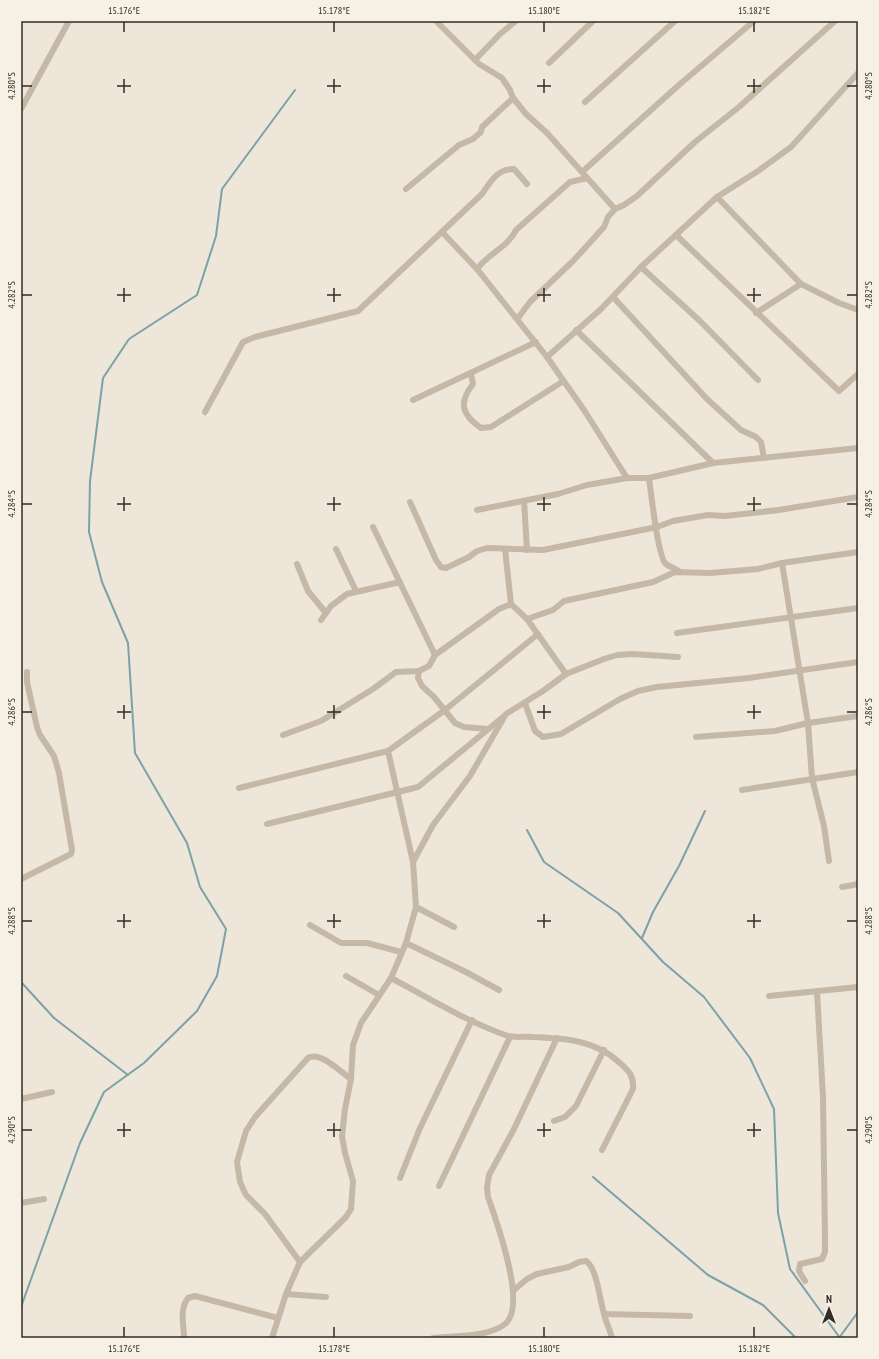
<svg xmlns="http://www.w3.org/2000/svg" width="879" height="1359" font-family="'PT Sans Narrow',sans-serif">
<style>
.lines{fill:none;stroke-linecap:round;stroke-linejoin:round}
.stream{stroke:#7ba2a8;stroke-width:2}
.minor{stroke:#c5b8a6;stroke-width:6}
.ticks{fill:none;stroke:#322b26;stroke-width:1.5}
.neatline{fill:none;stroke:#322b26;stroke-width:1.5}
.ticks-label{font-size:10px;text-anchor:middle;fill:#322b26}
</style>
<rect width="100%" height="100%" fill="#eee6d9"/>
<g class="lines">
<g class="stream">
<polyline points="527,830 544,862 618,913 663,962 704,997 750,1058 774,1109 778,1213 790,1269 840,1338"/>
<polyline points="642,938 653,912 679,866 705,811"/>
<polyline points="21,982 54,1018 128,1075"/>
<polyline points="593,1177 708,1275 763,1305 796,1338"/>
<polyline points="21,1307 80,1143 104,1092 144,1063 197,1011 217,976 226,929 200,887 187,843 135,753 128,643 102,582 89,532 90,481 103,378 129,339 197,295 216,236 222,189 295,90"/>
<polyline points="839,1338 858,1312"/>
</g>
<g class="minor">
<polyline points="436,21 479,64 502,78 510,90 513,98 526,114 547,133 615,209"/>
<polyline points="475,60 500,34 516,21"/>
<polyline points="549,63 593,21"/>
<polyline points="585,102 675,21"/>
<polyline points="21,109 69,21"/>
<polyline points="582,172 680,84 754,21"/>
<polyline points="406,189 459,145 473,139 481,132 482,127 513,98"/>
<polyline points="717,197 801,284 839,303 858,310"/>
<polyline points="442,232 477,269 547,357 601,309 641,267 717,197 758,171 791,147 858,73"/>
<polyline points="676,235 839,391 858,374"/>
<polyline points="641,267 700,321 758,380"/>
<path d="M 477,269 C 488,254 508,247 516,230 L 570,182 L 587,178"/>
<polyline points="613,297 707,399 741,430 756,437 761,442 764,458"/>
<polyline points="756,313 801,284"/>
<polyline points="518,318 530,302 574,260 604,227 608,217 615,209 624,205 637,196 695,142 739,107 835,21"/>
<polyline points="576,330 713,463"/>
<polyline points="547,357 584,410 627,478"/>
<path d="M 471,374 L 473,384 C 458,403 462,415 481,428 L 491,427 L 562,382"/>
<polyline points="413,400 536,342"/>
<path d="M 205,412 L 243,342 L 255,337 L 358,311 L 482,194 C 491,181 497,169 514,169 L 527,184"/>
<path d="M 649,478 C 651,492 658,558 666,564 C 670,567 676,569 680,572"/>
<polyline points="524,501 527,550"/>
<polyline points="410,502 436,560 441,567 446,568 469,557 477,551 487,548 543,550 657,527 673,521 708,515 725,516 779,510 858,497"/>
<polyline points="477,510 558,494 587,485 627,478 649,478 713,463 858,448"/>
<polyline points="373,527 435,655"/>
<polyline points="336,549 356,591"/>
<polyline points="505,549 511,604"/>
<polyline points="782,563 808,723 812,778 824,826 829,861"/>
<polyline points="297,564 308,591 326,613"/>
<polyline points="321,620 331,606 347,594 400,582"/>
<polyline points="677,633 858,608"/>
<polyline points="419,671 418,678 422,686 434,697 455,723 464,727 487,729"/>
<polyline points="566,674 527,619 553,610 564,601 653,582 675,572 710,573 758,569 782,563 858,552"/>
<polyline points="525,703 535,731 543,737 561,734 620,699 638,691 657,687 749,678 858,662"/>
<polyline points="283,735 321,721 373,689 396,672 419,671 429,666 435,655 499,609 511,604 527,619"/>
<polyline points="696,737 775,731 808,723 858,716"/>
<polyline points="388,751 413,862"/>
<polyline points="239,788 388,751 445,710 538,634"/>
<polyline points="742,790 858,772"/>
<polyline points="267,824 418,787 503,717"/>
<polyline points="21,879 71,854 72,850 59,773 54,756 40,735 37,727 27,682 27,672"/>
<polyline points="842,887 858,884"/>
<polyline points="416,907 454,927"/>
<polyline points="310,925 341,943 367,943 401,952"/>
<polyline points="406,943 466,972 499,990"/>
<polyline points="346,976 379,995"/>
<path d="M 391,978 C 429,998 467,1022 508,1036 C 515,1038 525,1036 532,1037 C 564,1038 596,1040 620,1063 C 629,1071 634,1076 633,1089 L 602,1150"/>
<polyline points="769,996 858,987"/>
<polyline points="21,1099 52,1092"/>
<polyline points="554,1121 565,1117 576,1106 604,1050"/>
<polyline points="400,1178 420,1128 472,1020"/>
<polyline points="439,1186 510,1037"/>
<polyline points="21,1203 44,1199"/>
<path d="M 300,1262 L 265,1214 L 246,1195 L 240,1182 L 237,1162 L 246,1131 L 255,1117 L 308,1058 C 321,1051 340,1072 351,1079"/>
<polyline points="805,1281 799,1271 800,1264 822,1259 825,1252 825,1239 823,1097 817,991"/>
<path d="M 514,1290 L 527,1279 L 537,1274 L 569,1267 L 579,1262 L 586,1261 C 597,1268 600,1301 604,1314 C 606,1322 610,1330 612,1338"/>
<polyline points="286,1294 326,1297"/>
<polyline points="604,1314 690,1316"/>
<path d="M 184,1338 C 184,1324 179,1310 188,1298 L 195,1296 L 278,1318"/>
<polyline points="272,1338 286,1294 300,1262 346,1217 351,1209 353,1181 345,1153 342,1136 345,1109 351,1079 353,1045 361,1023 391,978 406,943 416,907 413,862 433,825 470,776 506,714 543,691 566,674 604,659 617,655 633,654 678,657"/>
<path d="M 433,1338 C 455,1335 487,1338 505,1324 C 528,1306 496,1220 488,1197 L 487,1188 L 489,1175 L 514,1129 L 557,1038"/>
</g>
</g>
<path class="ticks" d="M 124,22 L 124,32M 334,22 L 334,32M 544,22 L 544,32M 754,22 L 754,32M 124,79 L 124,93M 334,79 L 334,93M 544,79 L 544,93M 754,79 L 754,93M 22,86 L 32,86M 117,86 L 131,86M 327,86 L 341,86M 537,86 L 551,86M 747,86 L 761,86M 847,86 L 857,86M 124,288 L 124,302M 334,288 L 334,302M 544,288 L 544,302M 754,288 L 754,302M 22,295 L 32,295M 117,295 L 131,295M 327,295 L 341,295M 537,295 L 551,295M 747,295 L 761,295M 847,295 L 857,295M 124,497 L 124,511M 334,497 L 334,511M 544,497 L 544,511M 754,497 L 754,511M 22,504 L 32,504M 117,504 L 131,504M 327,504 L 341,504M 537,504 L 551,504M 747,504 L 761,504M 847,504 L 857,504M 124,705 L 124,719M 334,705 L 334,719M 544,705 L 544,719M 754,705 L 754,719M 22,712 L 32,712M 117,712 L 131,712M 327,712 L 341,712M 537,712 L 551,712M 747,712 L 761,712M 847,712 L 857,712M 124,914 L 124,928M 334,914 L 334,928M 544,914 L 544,928M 754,914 L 754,928M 22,921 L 32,921M 117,921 L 131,921M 327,921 L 341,921M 537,921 L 551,921M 747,921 L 761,921M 847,921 L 857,921M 124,1123 L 124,1137M 334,1123 L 334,1137M 544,1123 L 544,1137M 754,1123 L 754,1137M 22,1130 L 32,1130M 117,1130 L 131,1130M 327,1130 L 341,1130M 537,1130 L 551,1130M 747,1130 L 761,1130M 847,1130 L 857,1130M 124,1327 L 124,1337M 334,1327 L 334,1337M 544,1327 L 544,1337M 754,1327 L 754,1337"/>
<rect width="879" height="1359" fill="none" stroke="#f7f0e5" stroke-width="44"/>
<g transform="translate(829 1309)" stroke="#f7f0e5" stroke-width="3" paint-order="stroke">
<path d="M0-3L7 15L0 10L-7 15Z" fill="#322b26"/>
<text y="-6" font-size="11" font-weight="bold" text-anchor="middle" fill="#322b26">N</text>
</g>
<rect x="22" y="22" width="835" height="1315" class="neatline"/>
<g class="ticks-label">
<text x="124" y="14">15.176°E</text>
<text x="334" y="14">15.178°E</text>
<text x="544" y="14">15.180°E</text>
<text x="754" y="14">15.182°E</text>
<text transform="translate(11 86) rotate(-90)" y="4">4.280°S</text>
<text transform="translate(868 86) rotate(-90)" y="4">4.280°S</text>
<text transform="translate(11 295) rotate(-90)" y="4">4.282°S</text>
<text transform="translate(868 295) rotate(-90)" y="4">4.282°S</text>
<text transform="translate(11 504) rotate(-90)" y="4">4.284°S</text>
<text transform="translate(868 504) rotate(-90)" y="4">4.284°S</text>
<text transform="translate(11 712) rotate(-90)" y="4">4.286°S</text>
<text transform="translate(868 712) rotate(-90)" y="4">4.286°S</text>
<text transform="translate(11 921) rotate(-90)" y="4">4.288°S</text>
<text transform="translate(868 921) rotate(-90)" y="4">4.288°S</text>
<text transform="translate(11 1130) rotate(-90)" y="4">4.290°S</text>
<text transform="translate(868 1130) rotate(-90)" y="4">4.290°S</text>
<text x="124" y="1352">15.176°E</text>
<text x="334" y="1352">15.178°E</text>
<text x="544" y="1352">15.180°E</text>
<text x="754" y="1352">15.182°E</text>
</g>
</svg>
